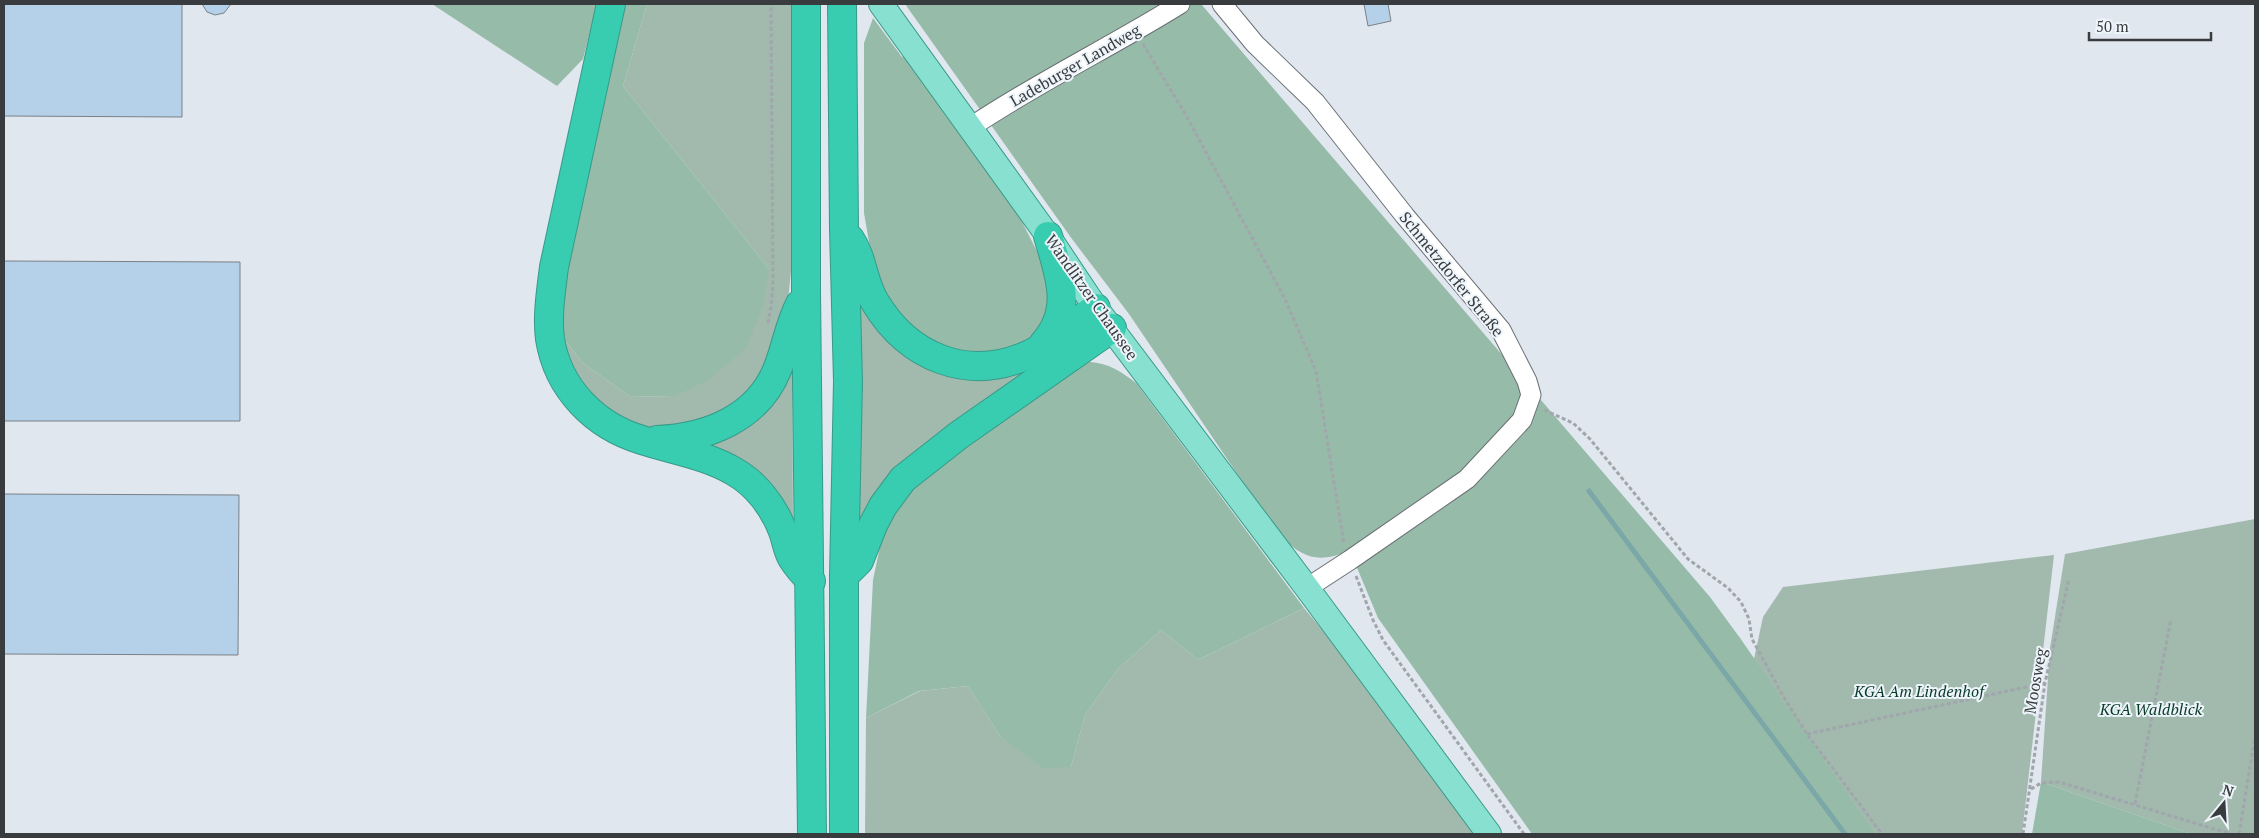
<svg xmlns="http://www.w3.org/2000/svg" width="2259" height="838" font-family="'PT Serif',serif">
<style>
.green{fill:#a1baad}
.forest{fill:#97bba9}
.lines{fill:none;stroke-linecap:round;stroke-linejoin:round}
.stream{stroke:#7ca7a8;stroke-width:5}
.building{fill:#b4d1e9;stroke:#7b8187}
.minor-casing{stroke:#6a7075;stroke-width:21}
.major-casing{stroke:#389a88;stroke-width:26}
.highway-casing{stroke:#389a88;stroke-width:30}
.path{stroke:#a0a6ab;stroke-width:3;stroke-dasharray:4 2.5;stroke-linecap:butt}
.minor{stroke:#fff;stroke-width:19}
.major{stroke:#88e0d0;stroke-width:24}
.highway{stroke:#38ccb0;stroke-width:28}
.labels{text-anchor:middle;stroke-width:4;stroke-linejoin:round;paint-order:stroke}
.street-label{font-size:16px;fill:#393c3e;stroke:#edf5fb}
.park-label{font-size:16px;font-style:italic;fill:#093a28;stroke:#edf5fb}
</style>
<rect width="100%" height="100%" fill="#e0e7ee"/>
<g class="green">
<polygon points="647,4 791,4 791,271 787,312 769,369 727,414 660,430 638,425 613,413 591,394 580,379 570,361 564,339 583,363 629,396 673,397 769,269 623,86"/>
<polygon points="858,300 1054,353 860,521"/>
<polygon points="792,362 793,521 700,443"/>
<polygon points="2255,519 2255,834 2191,834 2041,782 2050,648 2065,554"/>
<polygon points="2054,555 2022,834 1874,834 1754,659 1763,617 1783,587"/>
<polygon points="1304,608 1362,678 1477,834 865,834 866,718 920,691 968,686 1000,736 1071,767 1085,715 1118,669 1161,630 1198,660"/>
</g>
<g class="forest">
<polygon points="432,4 597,4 583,59 557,86"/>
<polygon points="622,4 647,4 623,86 769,269 763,305 746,348 708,380 673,397 629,396 583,363 564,339 561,303 565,267"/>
<path d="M 905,4 L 1201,4 L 1710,597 L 1740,638 L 1738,635 L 1875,834 L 1532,834 L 1378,618 L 1350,551 C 1317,563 1306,559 1280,537 L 1129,314 L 1072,239 Z"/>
<polygon points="873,18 902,57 906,55 1011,200 1048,273 1049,311 1037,334 1021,346 983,354 952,351 904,325 884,296 870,248 864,213 864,43"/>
<path d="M 1085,362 C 1107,362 1119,370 1136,383 L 1304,608 L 1198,660 L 1161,630 L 1118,669 L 1085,715 L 1071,767 L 1043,768 L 1000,736 L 968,686 L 919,691 L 866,718 L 873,580 L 885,523 L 907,487 Z"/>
<polygon points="2041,782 2191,834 2032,834"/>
</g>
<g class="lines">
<polyline class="stream" points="1589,491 1845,834"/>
</g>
<g class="building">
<polygon points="4,4 182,4 182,117 4,116"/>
<polygon points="202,4 231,4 224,13 215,15 207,12"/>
<polygon points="1364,4 1388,4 1391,21 1368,26"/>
<polygon points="4,261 240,262 240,421 4,421"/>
<polygon points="4,494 239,495 238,655 4,654"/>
</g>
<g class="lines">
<defs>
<g id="minor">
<polyline points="1222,4 1255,44 1315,102 1405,216 1501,330 1527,381 1531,395 1522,420 1467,479 1350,560 1307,588"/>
<path d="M 971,127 C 1038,82 1111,47 1180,4"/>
</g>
<polyline id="major" points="881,4 1048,236 1096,308 1307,588 1489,834"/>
<g id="highway">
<path d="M 611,4 L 554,267 C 551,291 547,316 550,339 C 558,389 595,426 642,440 C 672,450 707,455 735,472 C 756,484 773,506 782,529 C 786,538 787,550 792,558 C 797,566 804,574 811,581"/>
<polyline points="806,4 806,292 812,834"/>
<polyline points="842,4 844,229 848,381 844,576 844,834"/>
<path d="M 850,239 C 863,258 863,283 875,302 C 908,357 967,382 1028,355 C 1052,344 1075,323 1096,308"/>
<path d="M 1044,343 C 1074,309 1059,274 1048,236"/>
<path d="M 657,440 C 706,438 757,419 777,370 C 786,348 789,325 800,304"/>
<polyline points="844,576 859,561 873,525 883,506 903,479 959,435 1112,328"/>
</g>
</defs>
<use href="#minor" class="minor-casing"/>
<use href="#major" class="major-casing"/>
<use href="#highway" class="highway-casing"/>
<g class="path">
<polyline points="1143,44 1187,117 1285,299 1316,371 1344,544"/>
<polyline points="768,323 771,307 773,284 771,4"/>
<polyline points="1544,410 1573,423 1590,439 1688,559 1728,588 1741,602 1749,619 1752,639 1783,696 1807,734 1882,834"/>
<polyline points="1356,576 1373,620 1383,640 1524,834"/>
<polyline points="1807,734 2045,683"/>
<polyline points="2031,789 2041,783 2059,782 2231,834"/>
<polyline points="2135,804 2171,619"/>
<polyline points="2023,834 2045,683 2069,579"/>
<polyline points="2239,834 2255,737"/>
</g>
<use href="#minor" class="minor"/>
<use href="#major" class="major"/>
<use href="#highway" class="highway"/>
</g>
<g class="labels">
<g class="street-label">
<text transform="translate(1075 65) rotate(-30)" y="6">Ladeburger Landweg</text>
<text transform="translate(1452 274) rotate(51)" y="6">Schmetzdorfer Straße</text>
<text transform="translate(1092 297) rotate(55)" y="6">Wandlitzer Chaussee</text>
<text transform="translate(2035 681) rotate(-80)" y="6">Moosweg</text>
</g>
<g class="park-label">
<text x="1919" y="697">KGA Am Lindenhof</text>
<text x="2151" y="715">KGA Waldblick</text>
</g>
</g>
<rect width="2259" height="838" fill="none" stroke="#393c3e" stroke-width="10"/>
<g transform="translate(2224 803) rotate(18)" stroke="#edf5fb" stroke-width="4" paint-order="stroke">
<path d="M0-4L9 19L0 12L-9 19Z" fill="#393c3e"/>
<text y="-8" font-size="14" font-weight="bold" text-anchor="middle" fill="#393c3e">N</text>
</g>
<path d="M2089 32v8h122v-8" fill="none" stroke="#393c3e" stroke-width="2.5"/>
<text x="2096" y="32" font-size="15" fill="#393c3e" stroke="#edf5fb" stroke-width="4" paint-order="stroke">50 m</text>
</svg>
